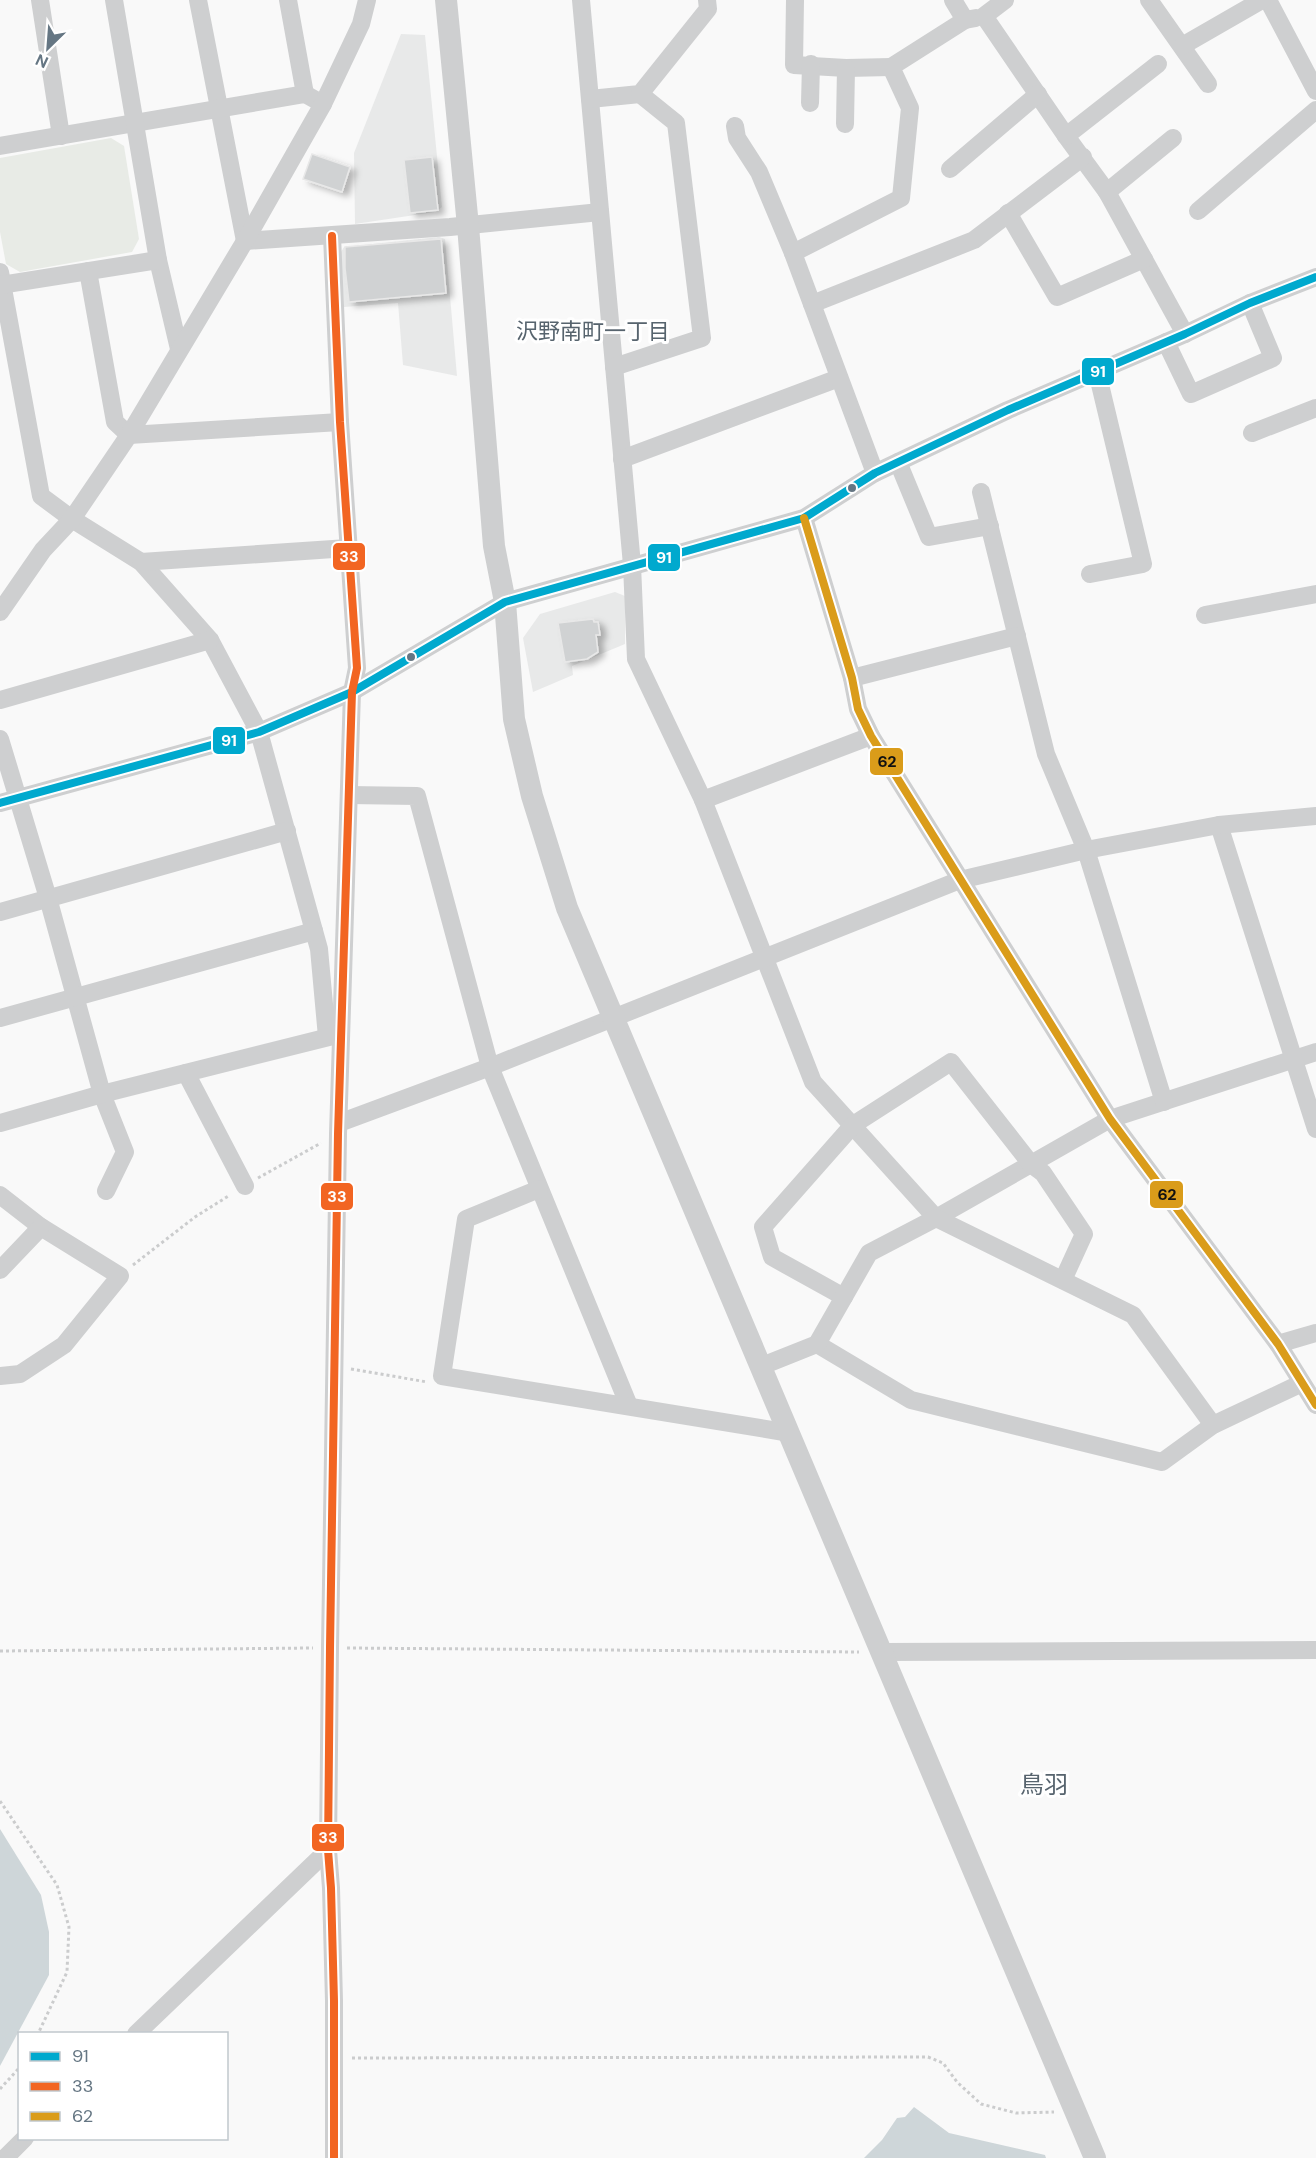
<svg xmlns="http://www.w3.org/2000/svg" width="1316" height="2158" font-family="'DM Sans','Noto Sans JP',sans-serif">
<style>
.built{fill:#e8e9e9}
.green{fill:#e8ebe6}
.water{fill:#ced6d9}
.building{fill:#d0d2d3;stroke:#e8e8e8;stroke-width:1.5;filter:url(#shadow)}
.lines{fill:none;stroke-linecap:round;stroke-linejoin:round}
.path{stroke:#cbcccd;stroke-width:3;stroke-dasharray:3 3;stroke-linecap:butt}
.minor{stroke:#cecfd0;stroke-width:18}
.tertiary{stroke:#cecfd0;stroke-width:22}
.bus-1-casing{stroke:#fff;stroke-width:12}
.bus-2-casing{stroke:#fff;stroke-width:12}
.bus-3-casing{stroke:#fff;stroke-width:12}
.bus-1{stroke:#00a9ce;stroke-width:8}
.bus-2{stroke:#f26522;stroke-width:8}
.bus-3{stroke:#da9c1a;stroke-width:8}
.bus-dot{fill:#657683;stroke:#fff;stroke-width:2}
.labels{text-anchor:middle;stroke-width:6;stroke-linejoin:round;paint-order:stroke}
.neighbourhood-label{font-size:22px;fill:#57646e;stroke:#fff}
.quarter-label{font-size:24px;fill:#57646e;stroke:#fff}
.line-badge{stroke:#fff;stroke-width:2}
.badge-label{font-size:16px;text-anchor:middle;font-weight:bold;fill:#fff}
.pale-badge-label{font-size:16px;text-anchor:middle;font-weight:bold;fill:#111}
</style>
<defs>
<filter id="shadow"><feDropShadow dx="6" dy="4" stdDeviation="3" flood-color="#0004"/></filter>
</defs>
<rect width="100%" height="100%" fill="#f9f9f9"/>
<g class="built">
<polygon points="401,34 425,35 442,207 435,212 355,224 354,153"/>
<polygon points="439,237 445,239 457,376 403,365 398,303 344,307 341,252 344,247"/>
<polygon points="615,592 625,596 625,644 572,666 573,675 533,692 523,638 540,614"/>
</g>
<polygon class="green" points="111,138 124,146 139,239 132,252 20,272 6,264 0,232 0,158"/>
<g class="water">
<polygon points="0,1829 41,1895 49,1932 49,1975 0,2066"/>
<polygon points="914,2107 949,2133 1045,2155 1046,2158 864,2158 882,2140 897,2118 905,2117"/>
</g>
<g class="building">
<polygon points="312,154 350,167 342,192 303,179"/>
<polygon points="432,157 438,210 410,213 404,160"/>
<polygon points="441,239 446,293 349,302 345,268 345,247"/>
<polygon points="593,619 594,622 598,622 600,635 596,635 598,652 587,659 565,662 558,623"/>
</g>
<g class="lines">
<g class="path">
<polyline points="258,1178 321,1143"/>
<polyline points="133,1265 195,1217 230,1195"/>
<polyline points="351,1369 427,1382"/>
<polyline points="347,1648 859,1652"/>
<polyline points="0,1651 313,1648"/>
<polyline points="0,1801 57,1885 69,1927 67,1972 38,2034"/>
<polyline points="352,2058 928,2057 943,2063 957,2082 981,2104 1016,2113 1054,2112"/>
<polyline points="0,2089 20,2067"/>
</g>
<g class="minor">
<polyline points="40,0 61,136"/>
<polyline points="198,0 245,241 450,227 600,212"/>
<polyline points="288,0 305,94"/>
<polyline points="581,0 632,565 636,659 703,800 813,1082 936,1218 1110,1119 1316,1052"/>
<polyline points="795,0 794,65 846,68 891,67"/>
<polyline points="953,0 965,20 976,18"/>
<polyline points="1005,0 984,16 1066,136 1107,192 1185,334"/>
<polyline points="1149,0 1208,84"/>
<polyline points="1268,0 1316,91"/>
<polyline points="1182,46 1262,0"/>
<polyline points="590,99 640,94 708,9 707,0"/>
<polyline points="810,103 811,64"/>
<polyline points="845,124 846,68"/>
<polyline points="735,126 737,138 759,172 793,253"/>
<polyline points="1066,136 1158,64"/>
<polyline points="0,146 305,94 323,104"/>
<polyline points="950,169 1038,94"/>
<polyline points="1107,192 1173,138"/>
<polyline points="1198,211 1316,110"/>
<polyline points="1008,213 1057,297 1144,259"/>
<polyline points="332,236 340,422 357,668 352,692 338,1134 330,1648 328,1850 331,1888 334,2001 334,2158"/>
<polyline points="158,260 179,349"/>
<polyline points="88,271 115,422 129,435 340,422"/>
<polyline points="0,272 41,496 72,519 141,562 210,640 259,732 319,949 327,1037"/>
<polyline points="0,285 158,260 114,0"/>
<polyline points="812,304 974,240 1083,157"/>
<polyline points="1166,342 1191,394 1273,358 1250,303"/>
<polyline points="614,367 702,338 676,123 640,94"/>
<polyline points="1252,433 1316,408"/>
<polyline points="622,459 839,378"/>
<polyline points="898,462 929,537 990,526"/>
<polyline points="875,473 793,253 901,198 910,108 891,67 965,20"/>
<polyline points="981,492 1046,754 1086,850 1164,1102"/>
<polyline points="804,518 852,678 858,709 871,736 1110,1119 1278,1344 1316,1405"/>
<polyline points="141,562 348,548"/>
<polyline points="1090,574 1143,564 1097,372"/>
<polyline points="0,612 43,550 72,519 129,435 245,241 323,104 361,24 367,0"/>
<polyline points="1205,615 1316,594"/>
<polyline points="852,678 1017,636"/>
<polyline points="0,700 210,640"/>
<polyline points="0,739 48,898 102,1094 125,1152 106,1191"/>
<polyline points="349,795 417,796 490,1067 629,1406"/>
<polyline points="703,800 871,736"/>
<polyline points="0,803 259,732 352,692 505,602 804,518 875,473 1008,410 1185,334 1250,303 1316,277"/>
<polyline points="1219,825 1316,1129"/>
<polyline points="0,912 287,831"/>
<polyline points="0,1018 314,931"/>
<polyline points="186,1073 245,1186"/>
<polyline points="0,1123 102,1094 337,1035"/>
<polyline points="339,1123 490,1067 960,880 1086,850 1219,825 1316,816"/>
<polyline points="539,1189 466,1219 442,1376 790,1433"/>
<polyline points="0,1195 41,1227 120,1276 64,1345 20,1374 0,1376"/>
<polyline points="0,1270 41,1227"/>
<polyline points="844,1297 772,1257 763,1227 853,1125 951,1062 1031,1164 1043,1173 1084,1234 1063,1280"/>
<polyline points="817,1344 911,1400 1162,1462 1213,1425 1302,1383"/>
<polyline points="1278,1344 1316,1333"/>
<polyline points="762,1366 817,1344 869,1253 936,1218 1133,1315 1213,1425"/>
<polyline points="883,1652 1316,1650"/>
<polyline points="136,2034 328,1850"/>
<polyline points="5,2158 25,2138"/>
</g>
<polyline class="tertiary" points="446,0 468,226 494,546 505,602 514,719 532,796 567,908 1095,2158"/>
<defs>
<polyline id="bus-1" points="0,803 259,732 352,692 505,602 804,518 875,473 1008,410 1185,334 1250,303 1316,277"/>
<polyline id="bus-2" points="332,236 340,422 357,668 352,692 338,1134 330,1648 328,1850 331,1888 334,2001 334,2158"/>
<polyline id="bus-3" points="804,518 852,678 858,709 871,736 1110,1119 1278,1344 1316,1405"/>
</defs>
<use href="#bus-1" class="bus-1-casing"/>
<use href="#bus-2" class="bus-2-casing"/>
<use href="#bus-3" class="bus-3-casing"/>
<use href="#bus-1" class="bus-1"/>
<use href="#bus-2" class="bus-2"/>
<use href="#bus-3" class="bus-3"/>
</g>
<g class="bus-dot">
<circle cx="852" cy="488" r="5"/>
<circle cx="411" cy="657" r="5"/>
</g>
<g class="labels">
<g class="neighbourhood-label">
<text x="593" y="339">沢野南町一丁目</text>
</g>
<g class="quarter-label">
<text x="1044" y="1793">鳥羽</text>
</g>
</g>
<g class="line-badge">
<rect x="1081" y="357" width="34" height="29" rx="6" fill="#00a9ce"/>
<rect x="332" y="542" width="34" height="29" rx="6" fill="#f26522"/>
<rect x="647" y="543" width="34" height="29" rx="6" fill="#00a9ce"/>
<rect x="212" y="726" width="34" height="29" rx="6" fill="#00a9ce"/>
<rect x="869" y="747" width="35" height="29" rx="6" fill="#da9c1a"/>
<rect x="1149" y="1180" width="35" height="29" rx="6" fill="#da9c1a"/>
<rect x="320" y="1182" width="34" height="29" rx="6" fill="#f26522"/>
<rect x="311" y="1823" width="34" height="29" rx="6" fill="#f26522"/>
</g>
<g class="badge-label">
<text x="1098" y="377">91</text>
<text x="349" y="562">33</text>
<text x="664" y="563">91</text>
<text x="229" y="746">91</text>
<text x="337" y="1202">33</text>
<text x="328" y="1843">33</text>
</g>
<g class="pale-badge-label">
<text x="887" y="767">62</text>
<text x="1167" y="1200">62</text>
</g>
<rect x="18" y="2032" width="210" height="108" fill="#ffffff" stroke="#c1c8cd" stroke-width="1.5"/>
<rect x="30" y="2052" width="30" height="9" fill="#00a9ce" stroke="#c1c8cd" stroke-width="1.5"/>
<text x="72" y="2062" font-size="18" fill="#657683">91</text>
<rect x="30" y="2082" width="30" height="9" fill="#f26522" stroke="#c1c8cd" stroke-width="1.5"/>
<text x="72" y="2092" font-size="18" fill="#657683">33</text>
<rect x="30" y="2112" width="30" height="9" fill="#da9c1a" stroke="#c1c8cd" stroke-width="1.5"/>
<text x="72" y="2122" font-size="18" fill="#657683">62</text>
<g transform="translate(48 48) rotate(205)" stroke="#ffffff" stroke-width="4.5" paint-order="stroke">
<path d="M0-4.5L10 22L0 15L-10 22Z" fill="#657683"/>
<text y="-9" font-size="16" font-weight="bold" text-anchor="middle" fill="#657683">N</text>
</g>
</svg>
